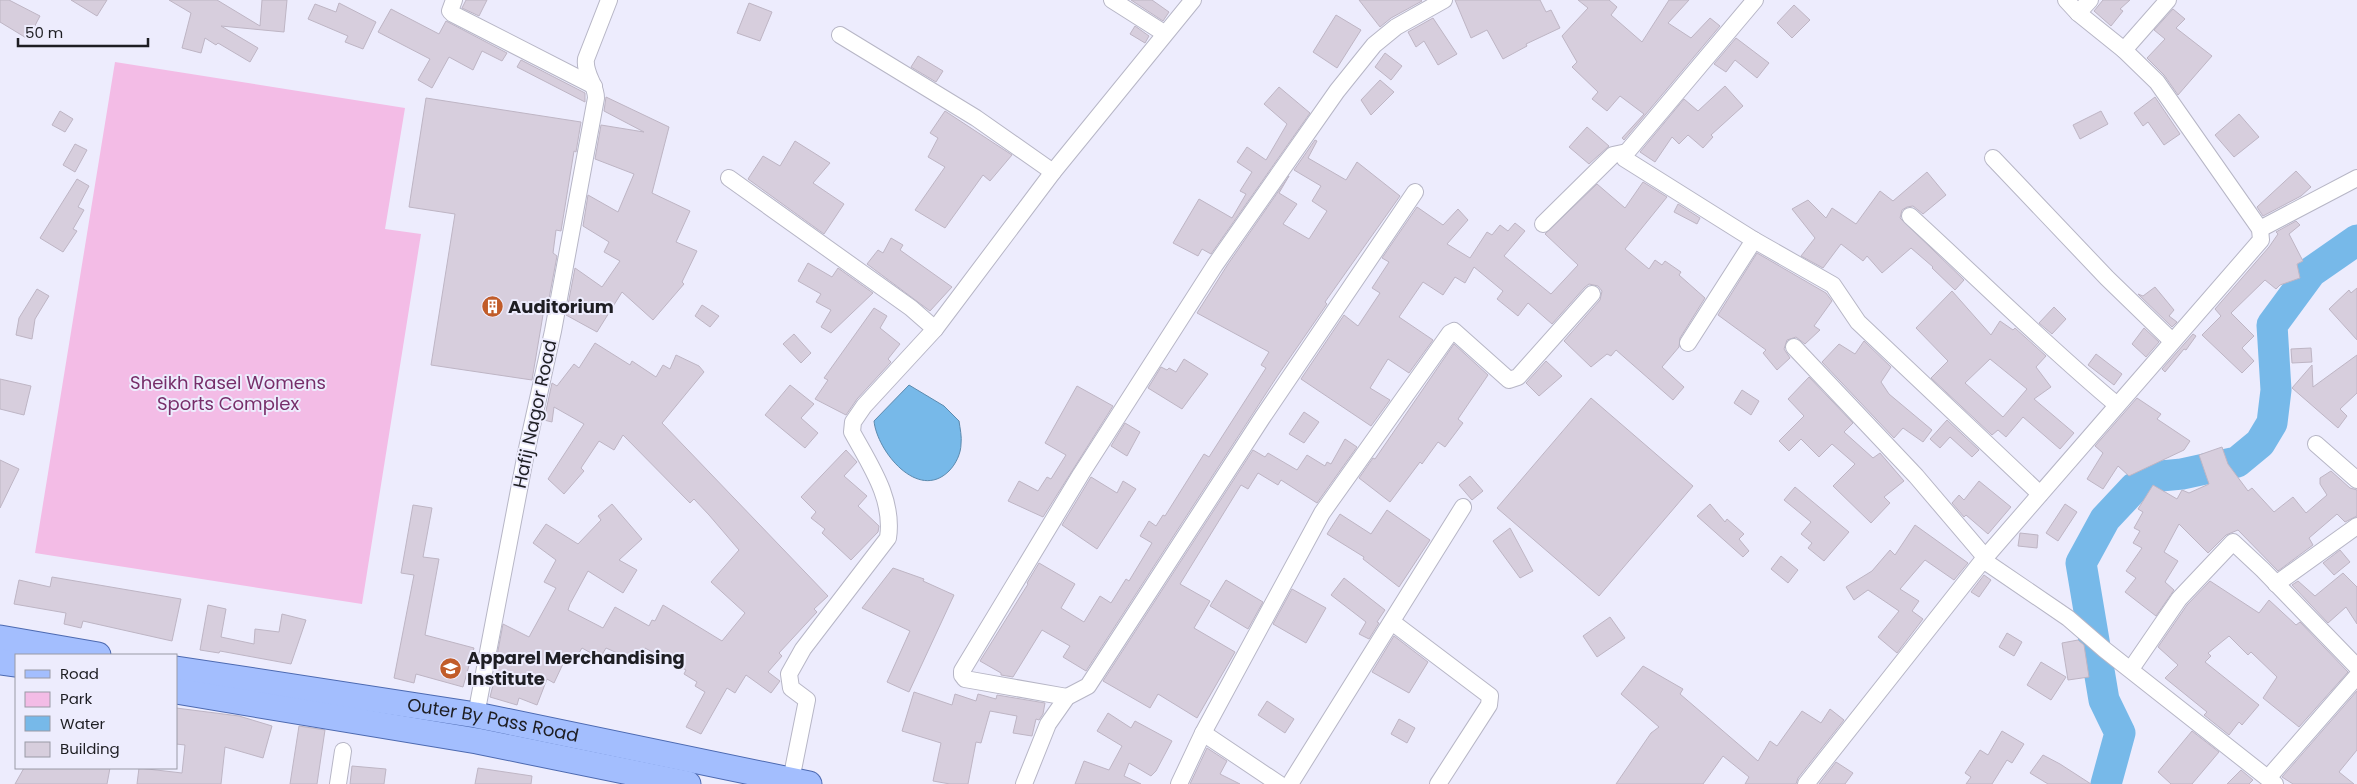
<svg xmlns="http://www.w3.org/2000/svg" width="2357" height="784" font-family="Poppins,sans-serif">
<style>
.green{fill:#f3bce6}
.water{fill:#77b9e9;stroke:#5c8aae}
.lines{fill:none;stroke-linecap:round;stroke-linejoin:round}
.river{stroke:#77b9e9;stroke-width:31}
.building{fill:#d7cedd;stroke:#beb5c4;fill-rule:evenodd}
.street-casing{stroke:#b7b6c6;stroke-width:18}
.primary-casing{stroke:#4d6ab1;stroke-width:27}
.street{stroke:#fff;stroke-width:16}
.primary{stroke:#a3befe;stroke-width:25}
.labels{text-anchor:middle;stroke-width:4;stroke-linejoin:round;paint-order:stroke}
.poi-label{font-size:18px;font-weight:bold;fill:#1e1e23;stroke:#edecfd;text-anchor:start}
.park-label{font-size:18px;fill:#772e6a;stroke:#edecfd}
.street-label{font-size:18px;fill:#1e1e23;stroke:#edecfd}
</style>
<rect width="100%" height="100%" fill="#edecfd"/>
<polygon class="green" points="115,62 405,108 385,229 421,234 362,604 35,553"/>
<path class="water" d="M 909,385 L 944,406 L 959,421 C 960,428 962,437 961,444 C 961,453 956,464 949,471 C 918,502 877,451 874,421 Z"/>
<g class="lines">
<polyline class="river" points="2106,784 2120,733 2104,700 2081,563 2105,519 2134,488 2161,476 2182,474 2237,462 2260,443 2272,423 2276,390 2272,325 2311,272 2357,240"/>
</g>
<g class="building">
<polygon points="0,0 9,0 40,16 28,39 0,22"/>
<polygon points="71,0 107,0 97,16"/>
<polygon points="169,0 217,0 260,26 262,0 287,0 284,32 221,26 258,48 250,62 218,43 216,45 205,38 201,53 182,48 191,13"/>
<polygon points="466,0 487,0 479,16 462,8"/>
<polygon points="1131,0 1152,0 1169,12 1163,21"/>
<polygon points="1359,0 1421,0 1422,1 1391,18 1380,27"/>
<polygon points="1455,0 1540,0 1546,12 1551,10 1560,28 1526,44 1527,46 1503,59 1487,30 1471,38"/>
<polygon points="1578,0 1609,0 1617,7 1611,15 1642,42 1669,0 1689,0 1668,23 1691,38 1710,18 1720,26 1624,140 1622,138 1644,114 1620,96 1607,111 1592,99 1598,92 1572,67 1577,62 1562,36 1588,8"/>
<polygon points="2103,0 2130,0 2120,9 2123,11 2111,26 2094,11"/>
<polygon points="339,3 376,22 363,49 345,42 348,36 308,19 315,4 336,12"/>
<polygon points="749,3 772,12 760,41 737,33"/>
<polygon points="1794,5 1810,20 1792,38 1777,23"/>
<polygon points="391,9 439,34 446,21 507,53 502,61 482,51 473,70 449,57 432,88 418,80 430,59 378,32"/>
<polygon points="2173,9 2185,19 2176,28 2212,56 2178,95 2164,75 2147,58 2165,39 2154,30"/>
<polygon points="1336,15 1361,30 1337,68 1313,52"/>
<polygon points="1433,18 1457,54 1438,65 1424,41 1416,47 1408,32"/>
<polygon points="1135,26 1149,36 1145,43 1130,34"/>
<polygon points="1736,38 1769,63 1757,78 1735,60 1726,72 1714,64"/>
<polygon points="1385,53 1402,66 1391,80 1375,67"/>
<polygon points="918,56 943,71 936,82 911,67"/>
<polygon points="521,60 585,93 585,102 517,67"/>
<polygon points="1380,80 1394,92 1371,115 1361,100"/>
<polygon points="1725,86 1743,106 1711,135 1713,137 1703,148 1688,135 1679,144 1672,137 1655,162 1640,152 1684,99 1698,111"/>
<polygon points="1279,87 1310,113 1211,254 1202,249 1198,256 1173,243 1199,199 1232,218 1246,194 1240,191 1252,172 1237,162 1247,147 1266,160 1287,124 1264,104"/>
<polygon points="606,97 669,127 652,193 690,211 676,242 697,251 682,282 684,284 653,320 622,292 597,332 566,315 575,268 602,287 620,261 604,252 609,242 583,226 588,195 618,212 634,174 595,159 601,125 644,132 604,111"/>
<polygon points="2155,97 2180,134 2164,145 2148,122 2143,126 2134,113"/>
<polygon points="426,98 581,122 576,152 574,151 561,231 556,230 553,253 557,256 548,304 545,303 532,380 431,365 455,214 409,207"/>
<polygon points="60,111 73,119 65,132 52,125"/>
<polygon points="945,111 1012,155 990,181 983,175 945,228 915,210 945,167 928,157 938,138 930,133"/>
<polygon points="2101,111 2108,124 2080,139 2073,125"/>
<polygon points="2239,114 2259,137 2234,157 2215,135"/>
<polygon points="1587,127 1609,146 1589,164 1569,147"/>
<polygon points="1315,140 1317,141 1308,158 1346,180 1357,162 1400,196 1325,302 1327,304 1278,375 1086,671 1063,657 1070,646 1042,630 1013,677 1001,675 1001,673 980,661 1028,584 1027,583 1039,563 1075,584 1061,608 1084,622 1100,596 1111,603 1126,579 1129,581 1152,543 1140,536 1149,521 1156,526 1163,515 1165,516 1204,454 1209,457 1266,368 1261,365 1269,352 1197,313 1228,264 1289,176 1279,193 1297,204 1283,224 1309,239 1327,211 1312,201 1321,186 1294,170"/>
<polygon points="795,141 830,163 813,183 844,204 824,234 748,179 763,156 780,166"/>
<polygon points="75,144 87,150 75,172 63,165"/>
<polygon points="2296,171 2311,187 2301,196 2263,216 2257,207"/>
<polygon points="1927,172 1946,195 1923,214 1913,206 1907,207 1902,210 1900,218 1964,280 1955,290 1932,268 1933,267 1911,248 1882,273 1867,256 1863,261 1841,244 1823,268 1801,256 1815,238 1792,209 1808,200 1826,218 1832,208 1856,224 1880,191 1893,201"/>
<polygon points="77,179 89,186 78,207 84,210 73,229 77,231 63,252 40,238"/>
<polygon points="1643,182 1667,197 1625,249 1649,269 1655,260 1662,265 1665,261 1681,272 1679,275 1705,298 1680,338 1679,347 1662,367 1684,387 1673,400 1616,350 1611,356 1607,354 1591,367 1564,341 1600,300 1602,291 1598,286 1589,284 1585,287 1552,324 1528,303 1518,316 1497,299 1503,291 1474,267 1465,283 1455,277 1443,295 1423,282 1399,317 1433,340 1409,373 1388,359 1370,388 1390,400 1371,426 1301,379 1344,315 1358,326 1380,293 1372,288 1389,262 1382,258 1417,207 1443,225 1458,209 1468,220 1447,244 1470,258 1487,232 1492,235 1500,225 1508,231 1515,223 1525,231 1504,256 1551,294 1578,265 1545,234 1597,184 1625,208"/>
<polygon points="1678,204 1700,218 1697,224 1674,212"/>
<polygon points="2296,221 2300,225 2289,234 2303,261 2297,264 2300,278 2280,285 2276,289 2265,280 2231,313 2254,336 2242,348 2254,361 2242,373 2202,335 2221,316 2215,309 2269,247 2278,234 2276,232"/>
<polygon points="891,238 903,245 900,250 952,287 930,311 867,264 878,250 883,253"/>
<polygon points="1757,253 1826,293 1832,301 1814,326 1820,330 1805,344 1796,337 1787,340 1784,349 1790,358 1777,370 1763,353 1766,350 1718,315"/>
<polygon points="808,263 832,277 838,268 873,293 831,333 821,327 831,310 816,302 821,294 798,281"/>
<polygon points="2155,287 2174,310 2169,316 2177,322 2172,327 2138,294 2143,296"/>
<polygon points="2357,288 2357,340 2329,309 2349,290 2351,293"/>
<polygon points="37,289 49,296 35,319 32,339 16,335 19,318"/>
<path d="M 1952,291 L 1991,335 L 2000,321 L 2013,330 L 2015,328 L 2046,356 L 2036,367 L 2051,387 L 2034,399 L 2074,433 L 2060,449 L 2023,417 L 2006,437 L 1998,430 L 1992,435 L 1931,378 L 1948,361 L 1916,328 ZM 1990,359 L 2027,389 L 2003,417 L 1965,383 Z"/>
<polygon points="702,305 719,316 710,327 695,316"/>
<polygon points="2054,307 2066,319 2052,334 2039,323"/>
<polygon points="874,308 887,316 880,328 900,344 888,359 891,362 857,399 846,415 815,399 828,380 824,378"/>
<polygon points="2144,328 2159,342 2146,357 2132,344"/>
<polygon points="794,334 811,353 801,363 783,344"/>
<polygon points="2193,334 2196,336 2186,350 2184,349 2165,372 2162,369"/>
<polygon points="1864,341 1891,367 1881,382 1889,394 1932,430 1923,442 1903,428 1894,438 1822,362 1839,344 1855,354"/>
<polygon points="595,343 630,365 632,361 656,377 663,365 670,369 676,355 699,366 704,372 662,423 828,596 814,609 817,612 779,653 782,656 768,672 780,681 771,693 746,675 735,693 727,688 701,734 686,727 705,692 695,686 697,682 684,674 686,670 645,648 638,662 606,648 600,658 582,648 576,658 568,653 554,683 547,679 537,705 519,698 517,705 490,697 500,657 497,656 503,624 529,637 556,588 544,582 556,560 533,543 546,524 578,544 601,520 598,516 612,504 642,539 619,560 637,570 623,593 588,571 570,604 568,610 603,628 615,607 649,626 652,620 655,621 663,605 722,641 745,613 711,582 739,550 709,515 694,499 690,503 623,435 614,450 599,441 581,468 584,471 564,494 548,479 584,424 554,407 552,422 544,420 552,383 557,386 574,364 579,368"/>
<polygon points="1454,344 1488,375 1458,419 1463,423 1445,447 1438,442 1422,464 1420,462 1390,502 1359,478 1373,458 1375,459"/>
<polygon points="2311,348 2312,362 2292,363 2291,349"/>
<polygon points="2096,354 2122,374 2114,385 2088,365"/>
<polygon points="2357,355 2357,393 2340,409 2347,416 2338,428 2292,388 2312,365 2313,387"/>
<polygon points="1184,359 1208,374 1182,409 1148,388 1161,367 1167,370 1169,368 1176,372"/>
<polygon points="1546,361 1562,376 1539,396 1526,383"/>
<polygon points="1809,377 1853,423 1844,432 1873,458 1880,453 1904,481 1884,497 1890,503 1871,523 1833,486 1855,464 1832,444 1819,457 1801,439 1789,451 1779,441 1804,416 1788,399"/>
<polygon points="0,379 31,386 24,415 0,409"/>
<polygon points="790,385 814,404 801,418 818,433 805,448 765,415"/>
<polygon points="1077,386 1113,406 1043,517 1008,501 1019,481 1038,491 1047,477 1051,479 1066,455 1045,443"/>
<polygon points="1742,390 1759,401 1751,415 1734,403"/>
<polygon points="1591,398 1693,486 1599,596 1497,508"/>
<polygon points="2137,398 2161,414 2157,419 2190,441 2184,450 2129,476 2118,466 2103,489 2087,479 2103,453 2095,446"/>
<polygon points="1304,412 1319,422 1304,443 1289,434"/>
<polygon points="1947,420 1979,450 1972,457 1950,437 1940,448 1930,439"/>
<polygon points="1125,423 1140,432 1127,456 1111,446"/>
<polygon points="1345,439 1357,447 1317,503 1281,480 1278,485 1258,473 1248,489 1241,485 1180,584 1210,601 1194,628 1235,652 1197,718 1158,694 1150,708 1103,681 1253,450 1265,457 1268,453 1297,470 1307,455 1325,466 1327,462 1331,464"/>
<polygon points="2222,447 2228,464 2248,491 2252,488 2274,512 2293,497 2306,513 2327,495 2320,484 2320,478 2331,471 2350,488 2357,490 2357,516 2345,522 2337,514 2309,538 2313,545 2278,571 2238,530 2226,535 2208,553 2179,524 2164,552 2178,561 2165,582 2174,590 2156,616 2125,592 2136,578 2126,571 2142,548 2133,543 2140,531 2134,528 2143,512 2138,509 2153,485 2177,499 2182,490 2189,493 2209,484 2199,455"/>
<polygon points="846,450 857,462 844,476 867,496 858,506 879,526 878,532 851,560 822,533 825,529 811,518 816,512 801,497"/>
<polygon points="0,460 19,469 0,508"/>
<polygon points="1470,476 1483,491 1472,500 1459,485"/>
<polygon points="1091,477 1117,493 1123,481 1136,489 1097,549 1062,525"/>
<polygon points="1979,481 2011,507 1988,534 1966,515 1964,517 1952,503 1959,495 1964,500"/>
<polygon points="1795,487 1849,532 1824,561 1808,548 1812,543 1801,534 1811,522 1784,500"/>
<polygon points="1710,504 1725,522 1727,519 1744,534 1739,539 1749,551 1743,557 1697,516"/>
<polygon points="2065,504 2077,512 2058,541 2046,533"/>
<polygon points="413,505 432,508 423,557 439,559 425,635 474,648 463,687 416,674 414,683 394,678 414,575 401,573"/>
<polygon points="1387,510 1430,540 1399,587 1363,559 1364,557 1327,534 1340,514 1371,534"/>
<polygon points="1915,525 1968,563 1954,580 1925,560 1900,589 1919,601 1912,611 1923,619 1897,653 1878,637 1899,611 1868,590 1854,600 1846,587 1872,571 1890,550 1895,555"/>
<polygon points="1510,528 1533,571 1520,578 1493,541"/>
<polygon points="2020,533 2038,535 2037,548 2018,546"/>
<polygon points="2340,550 2350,562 2334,575 2323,563"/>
<polygon points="1781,556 1798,570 1788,583 1771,569"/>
<polygon points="893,568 924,579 923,581 954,595 909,692 887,682 910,631 862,608"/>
<polygon points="2343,573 2357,587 2357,624 2346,607 2328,623 2292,585 2298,581 2315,596"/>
<polygon points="1984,575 1991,580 1979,597 1971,592"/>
<polygon points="52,577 181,599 172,641 83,621 81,628 64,624 66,613 14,604 19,580 50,587"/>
<polygon points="1344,578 1385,610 1377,622 1379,623 1369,639 1359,634 1366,622 1331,595"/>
<polygon points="1226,580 1263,602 1248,629 1210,606"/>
<polygon points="2210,581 2259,613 2269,600 2296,625 2300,622 2348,672 2299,727 2263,698 2277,677 2251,652 2248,655 2229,636 2208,653 2211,656 2205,662 2259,705 2242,725 2239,722 2229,735 2204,715 2207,712 2165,678 2178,665 2158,647 2187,605"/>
<polygon points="1292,589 1326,608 1306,643 1273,624"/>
<polygon points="208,605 226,609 221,637 254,644 255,629 279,632 282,614 306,620 291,664 220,651 219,653 200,650"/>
<polygon points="1610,617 1625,638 1597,657 1583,636"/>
<polygon points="2007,633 2022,642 2014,656 1999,647"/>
<polygon points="1394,636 1428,662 1409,693 1372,672"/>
<polygon points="2078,640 2084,645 2089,677 2068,680 2062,643"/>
<polygon points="2041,662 2066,677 2051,700 2027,685"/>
<polygon points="1643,666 1683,689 1680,694 1758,761 1770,741 1777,746 1802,711 1821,723 1830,709 1844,720 1798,778 1796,784 1745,784 1749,777 1723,756 1703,784 1616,784 1651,733 1659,727 1621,694"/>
<polygon points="2357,691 2357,750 2339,772 2354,784 2293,784 2282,777"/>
<polygon points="914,692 952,705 955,694 976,701 978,694 996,699 997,695 1045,703 1043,714 1039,720 1036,719 1032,736 1013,733 1017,716 990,711 981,743 976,742 968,784 950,784 933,781 941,743 902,731"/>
<polygon points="1267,701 1294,719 1285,733 1258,715"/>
<polygon points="176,708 239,716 272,726 263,758 225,747 221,784 137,784 139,768 182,773 185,745 176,744"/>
<polygon points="1108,713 1131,728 1135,721 1172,741 1156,771 1151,776 1129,763 1124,776 1141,784 1075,784 1084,761 1109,770 1122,746 1097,731"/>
<polygon points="1399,719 1415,728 1407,743 1391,734"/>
<polygon points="299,726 325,730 317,784 290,784"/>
<polygon points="2002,731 2024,744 2012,763 2007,760 1992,784 1966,784 1971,777 1965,773 1980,750 1988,755"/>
<polygon points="2192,731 2219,752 2192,784 2171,784 2158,772"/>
<polygon points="1207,748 1227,761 1220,774 1240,784 1190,784"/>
<polygon points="2043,755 2060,764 2091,784 2048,784 2030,773"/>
<polygon points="1836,762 1853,773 1845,784 1819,784"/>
<polygon points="352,766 386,769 384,784 350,784"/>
<polygon points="24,768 110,768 107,784 15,784"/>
<polygon points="478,768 532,776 531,784 475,784"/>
<polygon points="2241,770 2253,780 2249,784 2227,784"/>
</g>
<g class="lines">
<defs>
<g id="street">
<polyline points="454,0 450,11 453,14 594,86"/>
<polyline points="1112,0 1164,33"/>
<polyline points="1755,0 1627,152 1625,159 1754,240 1833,285 1858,322 2040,494"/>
<polyline points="2078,13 2090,0"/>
<polyline points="840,35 976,118 1053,172"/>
<polyline points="2124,50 2168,0"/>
<polyline points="1993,158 2107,278 2172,341"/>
<polyline points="729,178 911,308 935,329"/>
<path d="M 1910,216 C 1979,279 2045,345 2117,405"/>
<polyline points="1543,224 1613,155 1627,152"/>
<polyline points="2260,229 2357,178"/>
<polyline points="1688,343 1754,240"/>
<polyline points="1794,347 1916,476 1985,557"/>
<polyline points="2316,444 2357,480"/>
<polyline points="1983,560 2261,240 2260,229 2157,82 2124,50 2078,13 2066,0"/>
<polyline points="2276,584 2357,526"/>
<polyline points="1392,622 1490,696 1489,705 1438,784"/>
<polyline points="2131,669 2179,599 2233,542 2263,570 2357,667"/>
<polyline points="1067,697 965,679 962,675 962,671 1081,474 1215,265 1337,91 1374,45 1396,27 1444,0"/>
<path d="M 476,715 L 526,453 L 553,331 L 596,98 C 596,84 584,74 586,59 L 609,0"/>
<polyline points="1203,733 1279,784"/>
<polyline points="2268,778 2357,676"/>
<path d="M 791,780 L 807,700 L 791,688 L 789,674 L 803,649 L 888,538 C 894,499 870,465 852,432 L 853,422 L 864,406 L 935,329 L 1053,172 L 1193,0"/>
<polyline points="338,784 343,751"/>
<polyline points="1024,784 1048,724 1067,697 1088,686 1262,418 1415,192"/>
<polyline points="1179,784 1203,733 1322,513 1450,333 1454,331 1509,380 1518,377 1592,294"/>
<polyline points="1290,784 1463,507"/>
<polyline points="1806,784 1983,560 2068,618 2105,650 2275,784"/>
</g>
<g id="primary">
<polyline points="0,638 98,655"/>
<polyline points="0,662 16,664"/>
<path id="s1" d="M 176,669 L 476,715 L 809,784"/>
<polyline points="176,691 477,741 688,784"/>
</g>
</defs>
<use href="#street" class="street-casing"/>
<use href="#primary" class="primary-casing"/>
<use href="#street" class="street"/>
<use href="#primary" class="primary"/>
</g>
<defs>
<symbol id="building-disc" viewBox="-11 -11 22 22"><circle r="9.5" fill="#c15c29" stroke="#edecfd"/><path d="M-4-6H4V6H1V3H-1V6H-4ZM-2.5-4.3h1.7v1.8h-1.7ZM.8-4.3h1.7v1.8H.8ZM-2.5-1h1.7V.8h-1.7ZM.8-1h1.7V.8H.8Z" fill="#fff"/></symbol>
<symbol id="university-disc" viewBox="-11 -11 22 22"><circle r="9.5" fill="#c15c29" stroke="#edecfd"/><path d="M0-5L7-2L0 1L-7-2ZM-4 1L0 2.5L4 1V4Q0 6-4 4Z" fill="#fff"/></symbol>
</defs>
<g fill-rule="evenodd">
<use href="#building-disc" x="480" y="294" width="25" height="25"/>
<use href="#university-disc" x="438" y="656" width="25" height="25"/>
</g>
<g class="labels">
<g class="poi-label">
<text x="508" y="313">Auditorium</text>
<text x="467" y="664">Apparel Merchandising<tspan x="467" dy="21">Institute</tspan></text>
</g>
<g class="park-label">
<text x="228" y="389">Sheikh Rasel Womens<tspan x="228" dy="21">Sports Complex</tspan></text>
</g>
<g class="street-label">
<text transform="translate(535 414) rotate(-78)" y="6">Hafij Nagor Road</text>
<text dy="6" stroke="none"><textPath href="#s1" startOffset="321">Outer By Pass Road</textPath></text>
</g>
</g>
<rect x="15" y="654" width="162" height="115" fill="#edecfd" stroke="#9a9aa6"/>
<rect x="25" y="670" width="25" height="8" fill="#a3befe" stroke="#9a9aa6"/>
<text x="60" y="679" font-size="15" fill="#1e1e23">Road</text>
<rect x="25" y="692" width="25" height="15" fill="#f3bce6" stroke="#9a9aa6"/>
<text x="60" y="704" font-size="15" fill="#1e1e23">Park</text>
<rect x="25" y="716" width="25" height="15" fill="#77b9e9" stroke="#9a9aa6"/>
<text x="60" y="729" font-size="15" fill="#1e1e23">Water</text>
<rect x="25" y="742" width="25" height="15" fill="#d7cedd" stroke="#9a9aa6"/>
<text x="60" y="754" font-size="15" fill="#1e1e23">Building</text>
<path d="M18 38v8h130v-8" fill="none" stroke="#1e1e23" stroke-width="2.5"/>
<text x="25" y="38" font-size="15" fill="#1e1e23" stroke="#edecfd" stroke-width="4" paint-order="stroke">50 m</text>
</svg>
